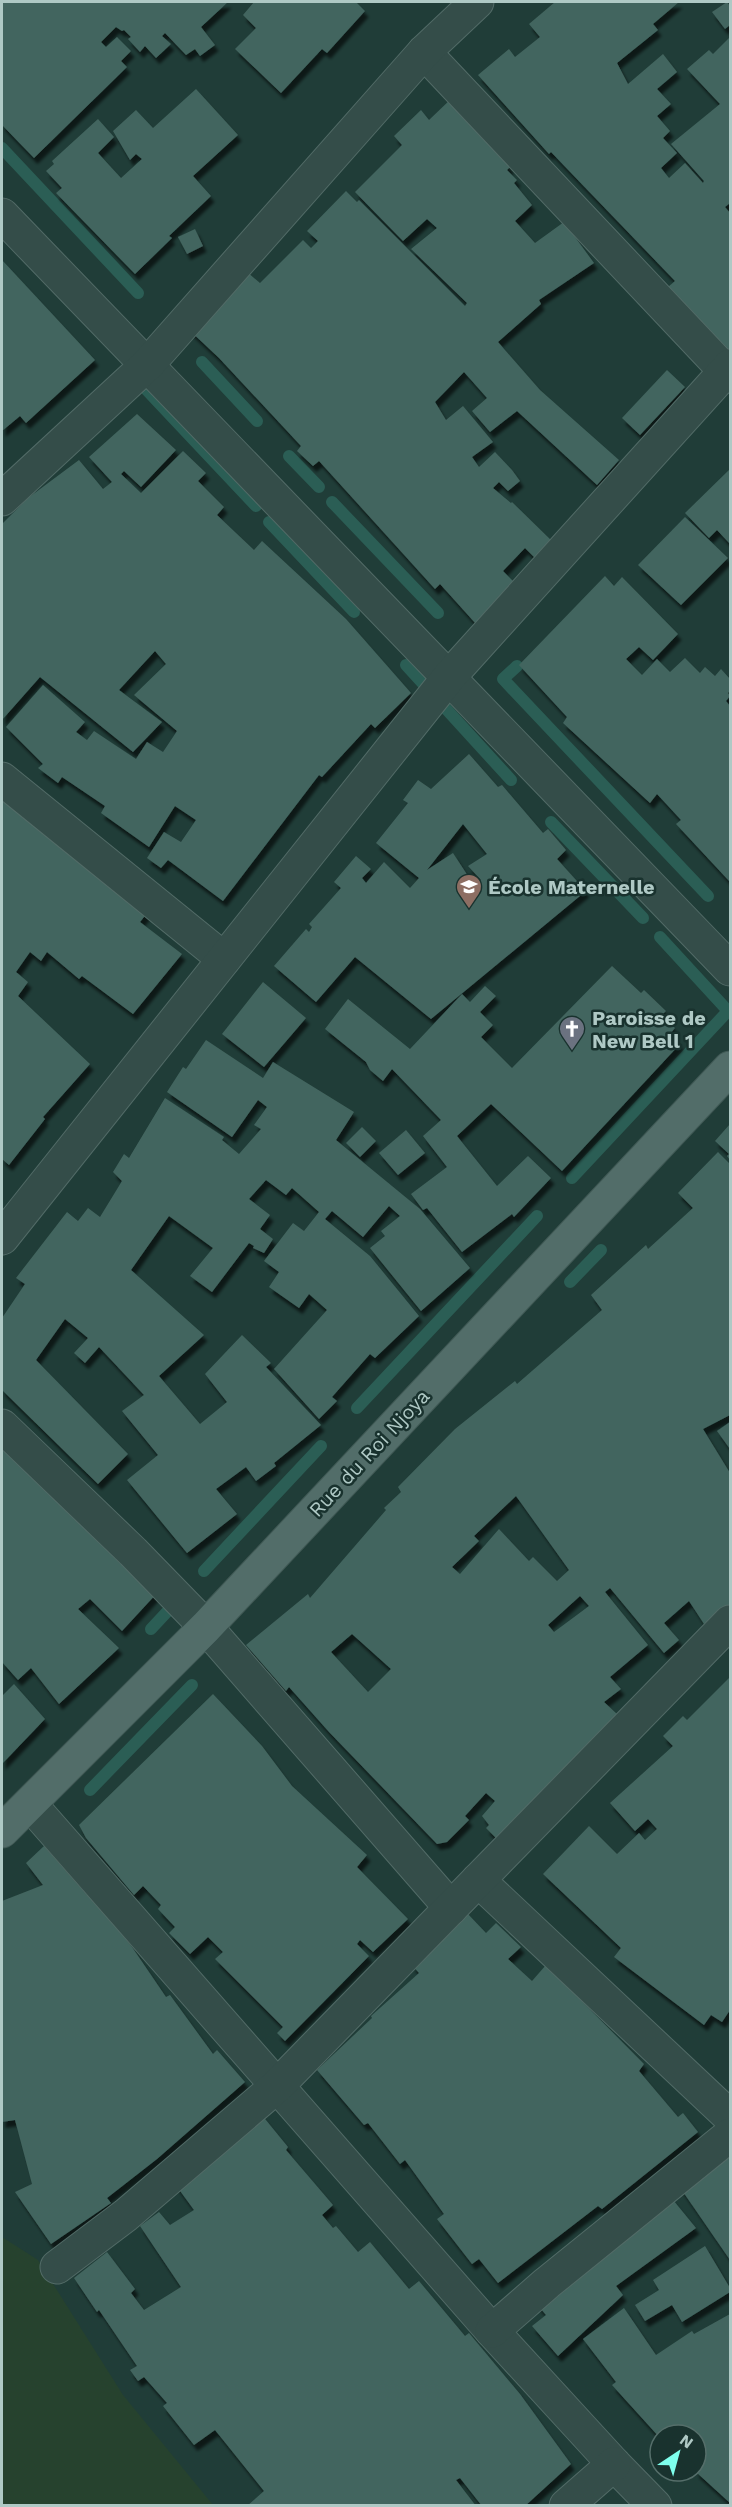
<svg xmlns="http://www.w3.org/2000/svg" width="732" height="2507" font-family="'Work Sans',sans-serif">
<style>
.green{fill:#26422e}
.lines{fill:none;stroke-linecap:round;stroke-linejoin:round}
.stream{stroke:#2b5e55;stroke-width:12}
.building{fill:#43655f;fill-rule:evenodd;filter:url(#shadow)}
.minor-casing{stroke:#526b67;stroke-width:35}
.major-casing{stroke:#405955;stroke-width:35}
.minor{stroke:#344d49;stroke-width:33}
.major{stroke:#526d69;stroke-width:33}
.labels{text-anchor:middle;stroke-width:5;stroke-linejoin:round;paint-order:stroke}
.poi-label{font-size:20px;font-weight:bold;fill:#afc9c5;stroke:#19322e;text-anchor:start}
.street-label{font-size:20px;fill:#afc9c5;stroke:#19322e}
</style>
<defs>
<filter id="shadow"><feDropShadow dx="3.5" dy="6" stdDeviation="1.5" flood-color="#0009"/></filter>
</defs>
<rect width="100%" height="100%" fill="#203d38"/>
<polygon class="green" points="2,2237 38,2260 123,2395 213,2505 2,2505"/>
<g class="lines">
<g class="stream">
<polyline points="2,148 138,293"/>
<polyline points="202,362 257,421"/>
<polyline points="141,384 256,506"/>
<polyline points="289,456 319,487"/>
<polyline points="332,502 438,613"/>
<polyline points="269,522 354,612"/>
<polyline points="406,665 511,780"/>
<polyline points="517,666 503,679 708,896"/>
<polyline points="551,822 643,918"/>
<polyline points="572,1178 728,1011 660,937"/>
<polyline points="570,1282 601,1250"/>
<polyline points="357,1408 537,1216"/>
<polyline points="204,1571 321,1446"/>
<polyline points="151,1629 179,1599"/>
<polyline points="90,1790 192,1685"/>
</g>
</g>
<g class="building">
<polygon points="2,2 228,2 201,27 215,45 200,56 195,49 186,55 165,33 162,36 171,44 156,58 145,46 140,52 128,39 131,37 124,30 122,31 116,27 101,42 106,47 117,37 131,51 121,61 127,67 34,158 2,125"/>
<polygon points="254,2 356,2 365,11 327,53 322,49 281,93 235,49 256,28 243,15"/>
<polygon points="555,2 679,2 653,24 658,30 617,63 628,84 663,54 677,72 657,89 671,104 657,116 670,131 663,138 677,153 661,168 669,178 685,163 703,183 704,181 671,144 720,104 687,69 709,50 713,54 730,37 730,203 725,207 730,213 730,353 668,287 675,281 573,175 551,152 549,154 478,75 509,49 515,57 540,37 529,24"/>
<polygon points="727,2 730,6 730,25 725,29 712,12"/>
<polygon points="196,89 238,135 193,176 211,196 169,236 172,238 135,274 56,193 62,188 46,171 54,164 52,161 98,119 114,137 98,153 121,178 142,159 136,154 130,160 113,131 136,110 153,128"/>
<polygon points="452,98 510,167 507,170 517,180 514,183 532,205 515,221 535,243 564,222 594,263 539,300 541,304 498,342 540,390 619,460 597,485 517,411 490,432 472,411 487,398 464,372 435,402 446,420 463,406 493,442 472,457 479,467 495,452 512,470 520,481 508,491 499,482 493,488 511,503 512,502 554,543 537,560 525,548 503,571 517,585 476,624 440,584 435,589 319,461 313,466 297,451 301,446 219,358 186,327 247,272 260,283 303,240 311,248 318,241 307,231 346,191 357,202 359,200 465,306 467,303 411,249 437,228 427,219 403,241 355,192 402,145 394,136 421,110 429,120"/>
<polygon points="195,229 203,246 187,254 178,237"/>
<polygon points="2,260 95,360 26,423 20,416 2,431"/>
<polygon points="667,370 685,387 640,435 622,418"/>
<polygon points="137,414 176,450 141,487 124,471 121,474 141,493 183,451 206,473 198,481 224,507 217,515 254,550 262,541 346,619 411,693 375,728 371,724 322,777 319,775 223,901 168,860 161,868 147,858 164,832 181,842 196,820 175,806 149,847 101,813 105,806 62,777 58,783 38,768 43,764 6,727 43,685 85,722 76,732 87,740 94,731 136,759 147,742 163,752 177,731 134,695 166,664 155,651 119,690 162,722 133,752 40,677 2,720 2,524 28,498 79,460 103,489 112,482 89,457"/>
<polygon points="730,469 730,544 717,530 709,538 685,513"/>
<polygon points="685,517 728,558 681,605 638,565"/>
<polygon points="605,576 614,586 622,577 678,634 653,660 639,647 626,659 642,675 657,659 670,672 685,658 700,673 705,667 715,676 721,669 730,679 730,691 728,693 730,696 726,701 730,706 730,882 676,824 681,820 657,794 650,803 563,723 567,717 519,665"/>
<path d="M 469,754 L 498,787 L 502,785 L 543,833 L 548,829 L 566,850 L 557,859 L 586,891 L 431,1019 L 355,957 L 316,1002 L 274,966 L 306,929 L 309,932 L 312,927 L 309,924 L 341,888 L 334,882 L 356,856 L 371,869 L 362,878 L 366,883 L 384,862 L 410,888 L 419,878 L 376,843 L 408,803 L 403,800 L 418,780 L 431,789 ZM 463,824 L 487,854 L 468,866 L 481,880 L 477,884 L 470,874 L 468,876 L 453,853 L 427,870 Z"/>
<polygon points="2,791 148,912 140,922 182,954 133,1014 82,976 79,979 47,952 41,961 30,952 16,972 28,982 18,996 90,1064 43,1117 45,1119 9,1165 2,1159"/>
<polygon points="612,966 641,993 644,990 666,1011 662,1015 675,1028 670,1034 680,1044 562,1171 491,1104 457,1136 497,1186 528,1156 551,1178 514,1217 512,1214 462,1252 427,1208 423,1210 411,1194 447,1167 423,1136 441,1120 392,1069 383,1081 370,1070 366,1062 325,1029 348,999 410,1049 462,994 470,1002 485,986 496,996 480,1012 493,1025 481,1037 512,1068"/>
<polygon points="263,982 306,1018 264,1067 222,1034"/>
<polygon points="206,1040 263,1078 273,1062 354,1112 336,1140 420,1209 470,1268 421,1311 370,1248 385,1236 381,1231 400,1216 389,1206 363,1237 332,1211 325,1219 370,1256 419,1316 375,1358 370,1354 332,1397 337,1401 319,1419 274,1369 327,1310 309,1294 299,1308 269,1287 279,1272 264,1261 293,1223 304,1231 319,1212 292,1188 286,1195 266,1180 249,1199 270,1215 260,1229 273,1239 264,1253 253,1248 254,1246 249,1243 212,1292 190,1276 213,1248 169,1216 131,1270 204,1335 159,1376 200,1424 227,1402 205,1374 242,1335 271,1363 266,1367 321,1425 274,1463 276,1466 256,1481 246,1467 216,1489 237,1514 187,1553 127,1480 158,1455 122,1411 144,1395 99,1347 85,1363 74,1353 88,1338 65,1319 36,1360 128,1454 98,1484 2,1390 2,1318 25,1284 16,1278 67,1212 78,1221 88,1208 100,1217 122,1181 113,1172 124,1154 129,1158 165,1098 224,1137 222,1140 239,1154 261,1129 254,1125 267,1107 258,1100 232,1137 167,1092 183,1067 186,1069"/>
<polygon points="730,1124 730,1160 727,1156 729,1154 715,1141"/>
<polygon points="362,1127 376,1141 360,1157 346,1143"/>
<polygon points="406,1130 425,1153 398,1175 379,1153"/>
<path d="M 718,1152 L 730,1164 L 730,1415 L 703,1429 L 730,1473 L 730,1605 L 704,1624 L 689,1601 L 664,1623 L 679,1640 L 664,1653 L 610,1588 L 605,1592 L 648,1645 L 610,1677 L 621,1689 L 604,1702 L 617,1714 L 497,1839 L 486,1828 L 489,1825 L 482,1816 L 495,1801 L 486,1793 L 465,1816 L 469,1820 L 447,1842 L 437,1844 L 329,1732 L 289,1687 L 286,1691 L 246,1645 L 308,1594 L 310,1598 L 386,1510 L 384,1508 L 401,1492 L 398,1487 L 455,1429 L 515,1381 L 517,1384 L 602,1310 L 591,1295 L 646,1245 L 648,1249 L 693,1208 L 678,1193 ZM 516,1496 L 569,1570 L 557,1581 L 533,1557 L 529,1561 L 499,1529 L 460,1574 L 452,1567 L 479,1541 L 474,1536 ZM 580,1596 L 589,1606 L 554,1632 L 548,1625 ZM 352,1634 L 391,1669 L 368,1692 L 331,1652 Z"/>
<polygon points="730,1422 730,1449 717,1431"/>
<polygon points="2,1434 158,1592 122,1631 90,1599 78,1609 119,1648 59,1704 31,1668 18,1680 2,1662"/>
<polygon points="730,1677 730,2010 722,2022 711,2015 704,2025 614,1957 621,1948 543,1874 589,1826 617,1854 639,1833 645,1840 657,1829 648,1819 635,1831 610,1803 673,1746 663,1736 683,1716 687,1720"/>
<polygon points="14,1684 45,1719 2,1764 2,1696"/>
<polygon points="213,1694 262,1746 292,1786 367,1855 357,1867 408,1919 373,1952 360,1940 357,1944 369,1956 285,2041 277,2033 283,2027 215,1959 223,1952 208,1937 190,1954 169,1933 175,1927 158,1909 161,1905 143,1886 134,1895 86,1838 79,1825"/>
<polygon points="44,1846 87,1895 89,1893 132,1947 166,1997 170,1995 213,2054 217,2050 245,2082 157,2159 107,2198 111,2203 51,2244 15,2192 32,2184 15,2120 2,2122 2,1901 43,1885 26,1863"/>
<polygon points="467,1913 486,1933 496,1923 521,1947 508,1959 532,1981 546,1965 644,2064 639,2071 678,2117 683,2113 698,2132 602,2209 598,2206 498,2283 479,2259 472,2264 437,2219 444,2214 405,2160 400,2164 368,2123 364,2125 317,2070 372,2018 371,2016 419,1973 412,1965"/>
<polygon points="261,2114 288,2147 286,2150 333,2205 322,2215 333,2228 336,2226 358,2252 370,2242 409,2289 419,2281 465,2336 469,2333 520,2394 571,2464 525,2506 482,2506 460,2478 456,2480 476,2506 247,2506 264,2491 215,2430 194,2445 163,2406 167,2403 144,2377 138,2381 130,2370 137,2366 99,2310 97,2312 74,2278 107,2252 135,2289 131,2293 144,2310 181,2287 140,2226 159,2212 170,2225 194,2210 175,2184"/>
<polygon points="730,2147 730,2260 679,2186"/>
<polygon points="669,2195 696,2228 616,2286 623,2295 558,2356 532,2326 546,2315 535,2302"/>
<polygon points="705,2246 730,2288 730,2292 682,2322 672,2305 645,2321 635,2305 659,2290 653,2280"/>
<polygon points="624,2308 656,2355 692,2331 694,2334 730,2314 730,2503 696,2472 696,2435 660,2435 660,2438 612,2385 616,2382 583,2339"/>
</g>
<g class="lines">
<defs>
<g id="minor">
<polyline points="424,52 730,376"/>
<polyline points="2,215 730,969"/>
<polyline points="2,499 148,364 424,52 477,2"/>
<polyline points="2,779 224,959"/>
<polyline points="2,1238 449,677 730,366"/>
<polyline points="2,1426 133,1552 206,1627 451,1908"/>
<polyline points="30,1804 492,2331 614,2464 655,2506"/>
<polyline points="478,1880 730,2117"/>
<polyline points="57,2267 126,2215 277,2086 730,1622"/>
<polyline points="492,2331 547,2283 730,2135"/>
<polyline points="566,2506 614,2464"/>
</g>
<polyline id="major" points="2,1831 206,1627 730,1068"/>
</defs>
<use href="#minor" class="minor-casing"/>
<use href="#major" class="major-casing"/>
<use href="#minor" class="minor"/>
<use href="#major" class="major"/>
</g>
<defs>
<symbol id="school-pin" viewBox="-11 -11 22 30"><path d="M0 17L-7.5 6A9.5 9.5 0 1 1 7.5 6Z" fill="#8d6e63" stroke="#19322e"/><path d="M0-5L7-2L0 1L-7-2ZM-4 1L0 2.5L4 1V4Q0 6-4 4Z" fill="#fff"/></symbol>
<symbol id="church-pin" viewBox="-11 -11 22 30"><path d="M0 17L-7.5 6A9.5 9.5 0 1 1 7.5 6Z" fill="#6b7280" stroke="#19322e"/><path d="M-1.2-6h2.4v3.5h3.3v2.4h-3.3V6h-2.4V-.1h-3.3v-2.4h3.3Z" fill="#fff"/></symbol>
</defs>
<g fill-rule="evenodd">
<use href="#school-pin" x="454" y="872" width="30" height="40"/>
<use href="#church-pin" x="557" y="1014" width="30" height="40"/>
</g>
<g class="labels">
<g class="poi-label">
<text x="488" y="894">École Maternelle</text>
<text x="592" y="1025">Paroisse de<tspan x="592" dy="23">New Bell 1</tspan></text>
</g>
<g class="street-label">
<text transform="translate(369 1453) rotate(-47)" y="7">Rue du Roi Njoya</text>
</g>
</g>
<rect width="732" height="2507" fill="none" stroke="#afc9c5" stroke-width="6"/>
<g transform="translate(678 2453) rotate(36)"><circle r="28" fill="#19322e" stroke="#556e6a" stroke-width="1.5"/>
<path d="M0-4.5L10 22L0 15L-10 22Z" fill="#7effed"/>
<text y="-9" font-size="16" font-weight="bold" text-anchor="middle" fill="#afc9c5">N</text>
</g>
</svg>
